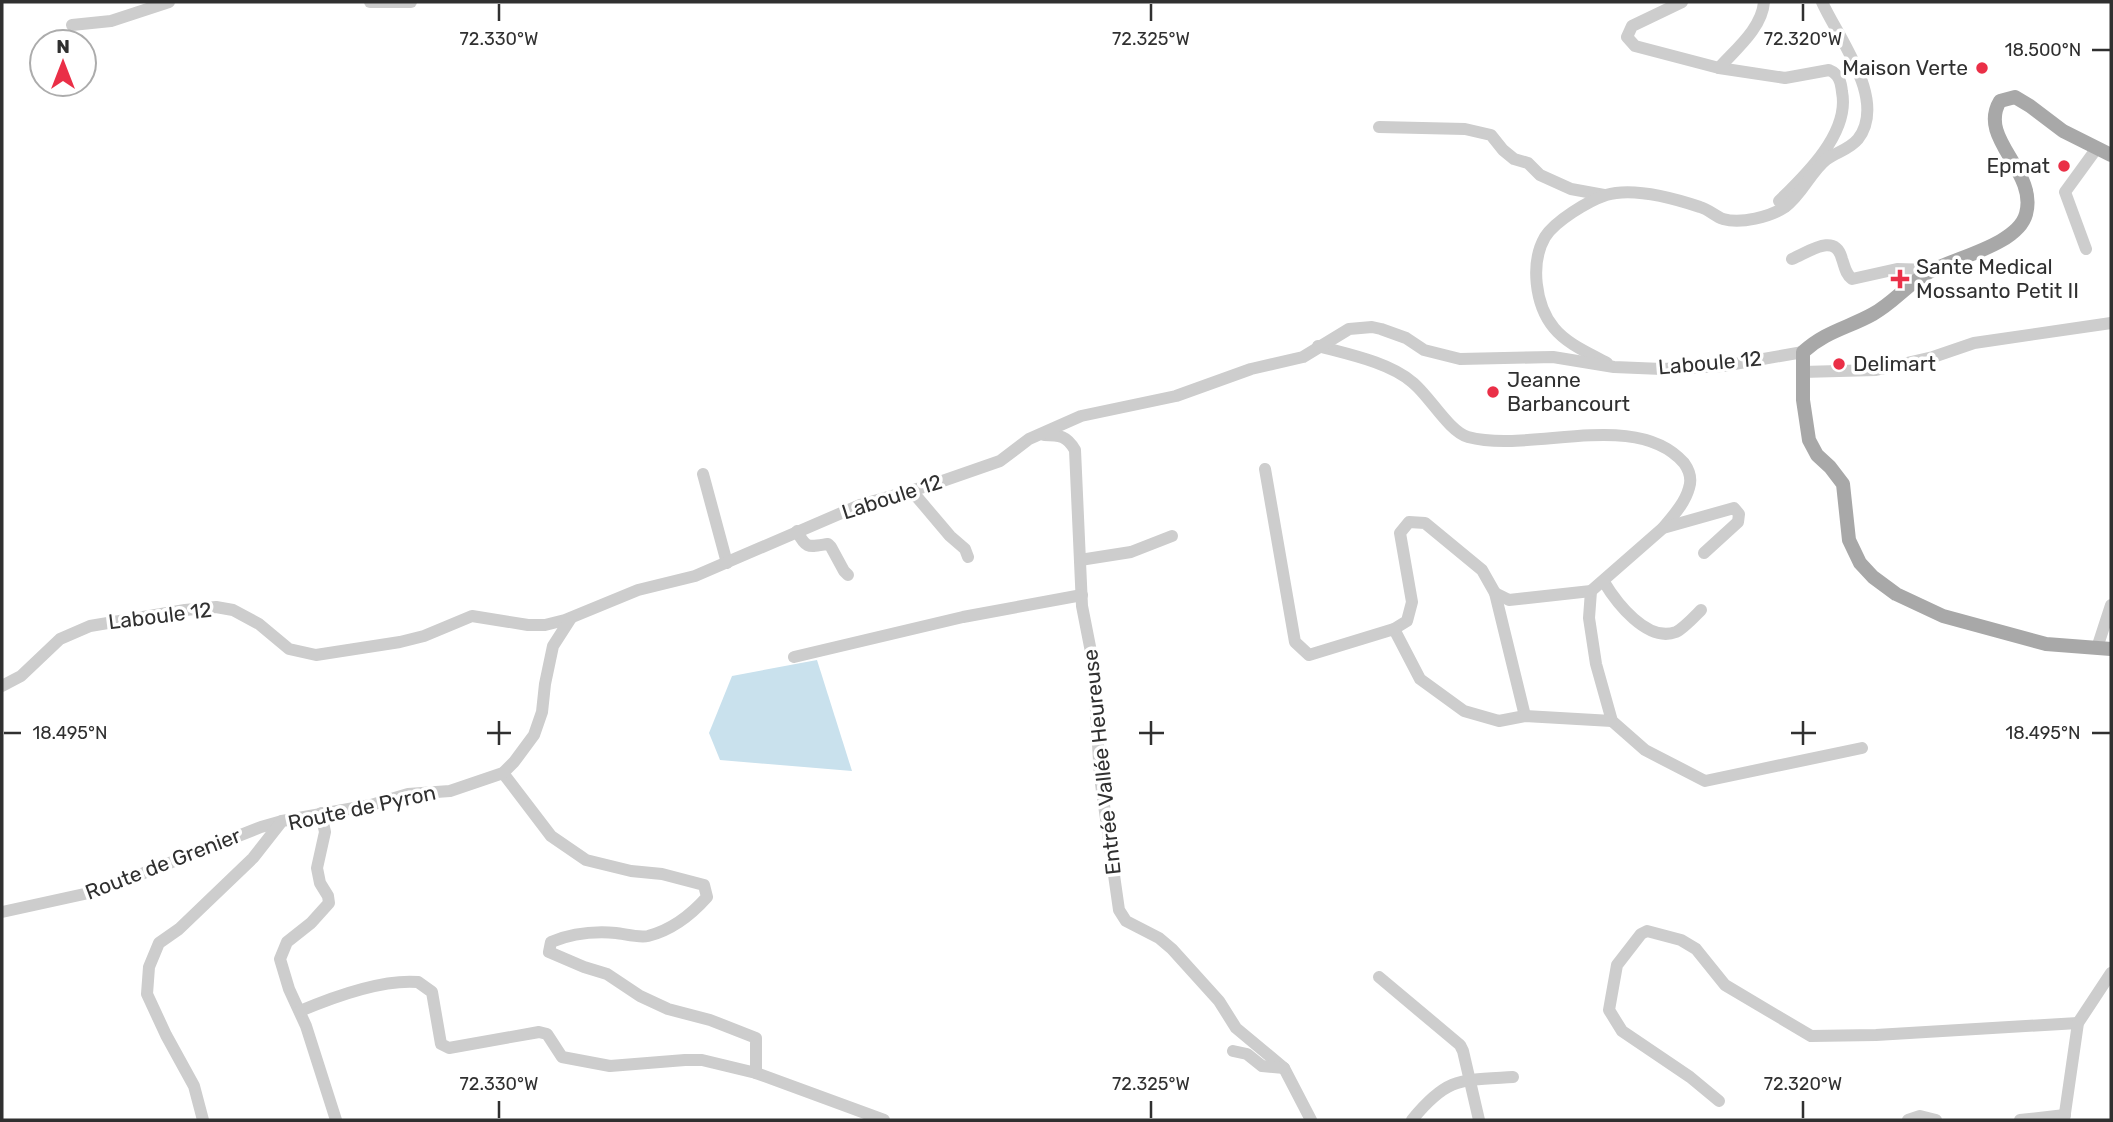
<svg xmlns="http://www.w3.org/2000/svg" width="2113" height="1122" font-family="Rubik,sans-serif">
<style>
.water{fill:#c9e1ed}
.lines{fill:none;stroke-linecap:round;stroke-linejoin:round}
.minor{stroke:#cdcdcd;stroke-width:12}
.major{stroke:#a8a8a8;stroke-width:14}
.ticks{fill:none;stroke:#303030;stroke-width:2.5}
.poi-dot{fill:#ea2f47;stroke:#fff;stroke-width:2.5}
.labels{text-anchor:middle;stroke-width:7;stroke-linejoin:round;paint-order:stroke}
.poi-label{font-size:21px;fill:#303030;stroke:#fff;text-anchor:start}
.street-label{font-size:21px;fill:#303030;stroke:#fff}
.ticks-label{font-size:18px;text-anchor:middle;fill:#303030;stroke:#fff;stroke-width:7;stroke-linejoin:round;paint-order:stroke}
</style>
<rect width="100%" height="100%" fill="#fff"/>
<polygon class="water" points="817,660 852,771 720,760 709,733 732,676"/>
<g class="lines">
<g class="minor">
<polyline points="370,2 411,2"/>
<path d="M 1682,2 L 1632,26 L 1627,37 L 1635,46 L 1719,68 L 1785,78 L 1829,70 C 1839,74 1841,82 1842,92 C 1850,132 1807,174 1779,201"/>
<polyline points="72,25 111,21 169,2"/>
<path d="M 1719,68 C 1736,49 1762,28 1764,2"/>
<polyline points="1379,127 1465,129 1491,135 1503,150 1514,159 1528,163 1540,175 1571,189 1604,195"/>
<polyline points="2086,249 2065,192 2097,148"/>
<path d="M 1792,259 C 1809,252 1835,232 1842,259 C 1845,267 1845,273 1852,279 L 1897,269 L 1932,270"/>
<path d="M 1318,346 C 1347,354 1389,362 1412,382 C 1429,395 1449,432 1468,437 C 1531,454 1636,408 1684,463 C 1689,470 1692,479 1689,488 C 1685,503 1673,516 1663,528"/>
<path d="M 1607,363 C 1589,353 1567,344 1554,328 C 1535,305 1530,263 1545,237 C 1555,221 1588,201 1606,195 C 1633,187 1673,198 1700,207 C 1708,209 1715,216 1723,219 C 1741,224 1770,217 1785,207 C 1802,195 1811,171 1827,159 C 1837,152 1850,149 1858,139 C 1888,100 1838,38 1822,2"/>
<polyline points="1802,372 1876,370 1933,357 1974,343 2111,323"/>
<path d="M 1044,435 C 1060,435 1067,436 1075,450 L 1082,606 L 1093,662 L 1100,777 L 1119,910 L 1126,921 L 1159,938 L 1172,949 L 1219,1001 L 1236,1028 L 1284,1068 L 1311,1120"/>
<polyline points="1265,469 1295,642 1309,655 1394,629 1407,621 1412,602 1400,533 1409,522 1425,523 1482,570 1495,593 1525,716"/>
<polyline points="703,474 727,563"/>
<polyline points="911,490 950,536 965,549 968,557"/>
<path d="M 797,531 C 806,549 808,547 828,544 L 831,547 L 844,571 L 848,575"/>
<polyline points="1080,560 1131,552 1172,536"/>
<path d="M 1604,582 C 1616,602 1647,643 1676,632 C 1684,628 1694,617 1701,610"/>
<polyline points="1591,591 1589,618 1596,664 1612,721 1645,750 1705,781 1862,748"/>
<polyline points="1495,593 1509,600 1591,591 1663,528 1734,508 1739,514 1738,522 1704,553"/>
<polyline points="1394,629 1420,679 1464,711 1499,721 1525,716 1612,721"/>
<polyline points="2097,648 2111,605"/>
<polyline points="794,657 963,617 1082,595"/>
<polyline points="2,686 21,676 60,639 90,626 185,610 216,607 233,610 259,624 289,649 316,655 400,642 424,636 472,616 528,625 545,625 565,620 638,590 695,576 860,505 931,485 1000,461 1029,439 1081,416 1176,396 1251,369 1303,357 1349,329 1372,327 1381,329 1406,338 1424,350 1460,359 1553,357 1614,367 1662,369 1723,366 1803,352"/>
<path d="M 503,773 L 551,836 L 586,860 L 631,871 L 662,874 L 704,885 L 707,897 C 691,915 672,930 648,936 C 639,938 625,934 616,933 C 593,931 573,933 551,942 L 549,952 L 584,967 L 607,974 L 640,996 L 668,1009 L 710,1020 L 756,1038 L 756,1073 L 884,1120"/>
<polyline points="321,813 325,832 317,868 320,883 328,896 329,903 311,923 287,942 280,959 289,989 306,1026 336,1120"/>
<polyline points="2,912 98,891 261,827 282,821"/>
<polyline points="1379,977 1460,1045 1463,1051 1479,1120"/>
<path d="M 300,1011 C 333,997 382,979 418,982 L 432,992 L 441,1044 L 449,1048 L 539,1032 L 547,1034 L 562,1057 L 610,1066 L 685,1060 L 702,1060 L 756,1073"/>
<polyline points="1233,1051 1247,1054 1262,1066 1284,1068"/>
<polyline points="1719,1101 1690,1077 1622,1031 1609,1010 1617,965 1641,934 1647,931 1681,940 1696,949 1725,985 1811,1036 1876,1035 2078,1023"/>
<polyline points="203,1120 194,1086 166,1035 147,994 149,967 159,943 179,929 253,858 282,821 371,805 408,794 450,791 503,773 514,762 534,735 542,712 545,684 553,646 571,618"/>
<path d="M 1412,1120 C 1447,1077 1460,1080 1513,1077"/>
<polyline points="1908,1120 1920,1116 1936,1120"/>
<polyline points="2020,1120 2065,1115"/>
<polyline points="2064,1120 2078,1023 2111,973"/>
</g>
<path class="major" d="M 2111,155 L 2063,131 L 2030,106 L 2015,97 L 2000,101 C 1977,139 2038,171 2026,214 C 2018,244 1958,257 1933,270 C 1910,281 1895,302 1873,314 C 1848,328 1826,331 1803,352 L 1803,400 L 1809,440 L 1817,455 L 1830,467 L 1843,484 L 1849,540 L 1860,563 L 1873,577 L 1896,594 L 1943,616 L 2046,644 L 2111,649"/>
</g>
<path class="ticks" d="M 499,4 L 499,21M 1151,4 L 1151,21M 1803,4 L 1803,21M 2092,50 L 2110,50M 499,721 L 499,745M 1151,721 L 1151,745M 1803,721 L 1803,745M 4,733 L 21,733M 487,733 L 511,733M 1139,733 L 1164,733M 1791,733 L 1816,733M 2092,733 L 2110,733M 499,1101 L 499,1118M 1151,1101 L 1151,1118M 1803,1101 L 1803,1118"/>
<g class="poi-dot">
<circle cx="1982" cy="68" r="7"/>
<circle cx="2064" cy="166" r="7"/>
<path d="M1896.5 268.5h7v7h7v7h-7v7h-7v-7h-7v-7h7z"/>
<circle cx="1839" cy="364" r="7"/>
<circle cx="1493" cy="392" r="7"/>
</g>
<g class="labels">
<g class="poi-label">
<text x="1968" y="75" text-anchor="end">Maison Verte</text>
<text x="2050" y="173" text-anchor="end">Epmat</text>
<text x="1916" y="274">Sante Medical<tspan x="1916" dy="24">Mossanto Petit II</tspan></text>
<text x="1853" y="371">Delimart</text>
<text x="1507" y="387">Jeanne<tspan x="1507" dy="24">Barbancourt</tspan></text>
</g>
<g class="street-label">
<text transform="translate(1710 363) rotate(-5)" y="7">Laboule 12</text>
<text transform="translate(892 497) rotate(-18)" y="7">Laboule 12</text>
<text transform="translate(160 616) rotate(-7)" y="7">Laboule 12</text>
<text transform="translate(1102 762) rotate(-96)" y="7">Entrée Vallée Heureuse</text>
<text transform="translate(362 808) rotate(-12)" y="7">Route de Pyron</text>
<text transform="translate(163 864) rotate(-21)" y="7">Route de Grenier</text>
</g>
</g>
<g class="ticks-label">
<text x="499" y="45">72.330°W</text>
<text x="1151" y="45">72.325°W</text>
<text x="1803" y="45">72.320°W</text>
<text x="2043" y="56">18.500°N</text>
<text x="70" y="739">18.495°N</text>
<text x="2043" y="739">18.495°N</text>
<text x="499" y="1090">72.330°W</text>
<text x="1151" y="1090">72.325°W</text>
<text x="1803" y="1090">72.320°W</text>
</g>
<rect width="2113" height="1122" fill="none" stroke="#303030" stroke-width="7"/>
<g transform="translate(63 63)"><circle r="33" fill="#ffffff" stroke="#acacac" stroke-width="2"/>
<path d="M0-5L12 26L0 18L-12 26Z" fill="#ea2f47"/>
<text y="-10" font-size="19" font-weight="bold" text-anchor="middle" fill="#303030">N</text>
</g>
</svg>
